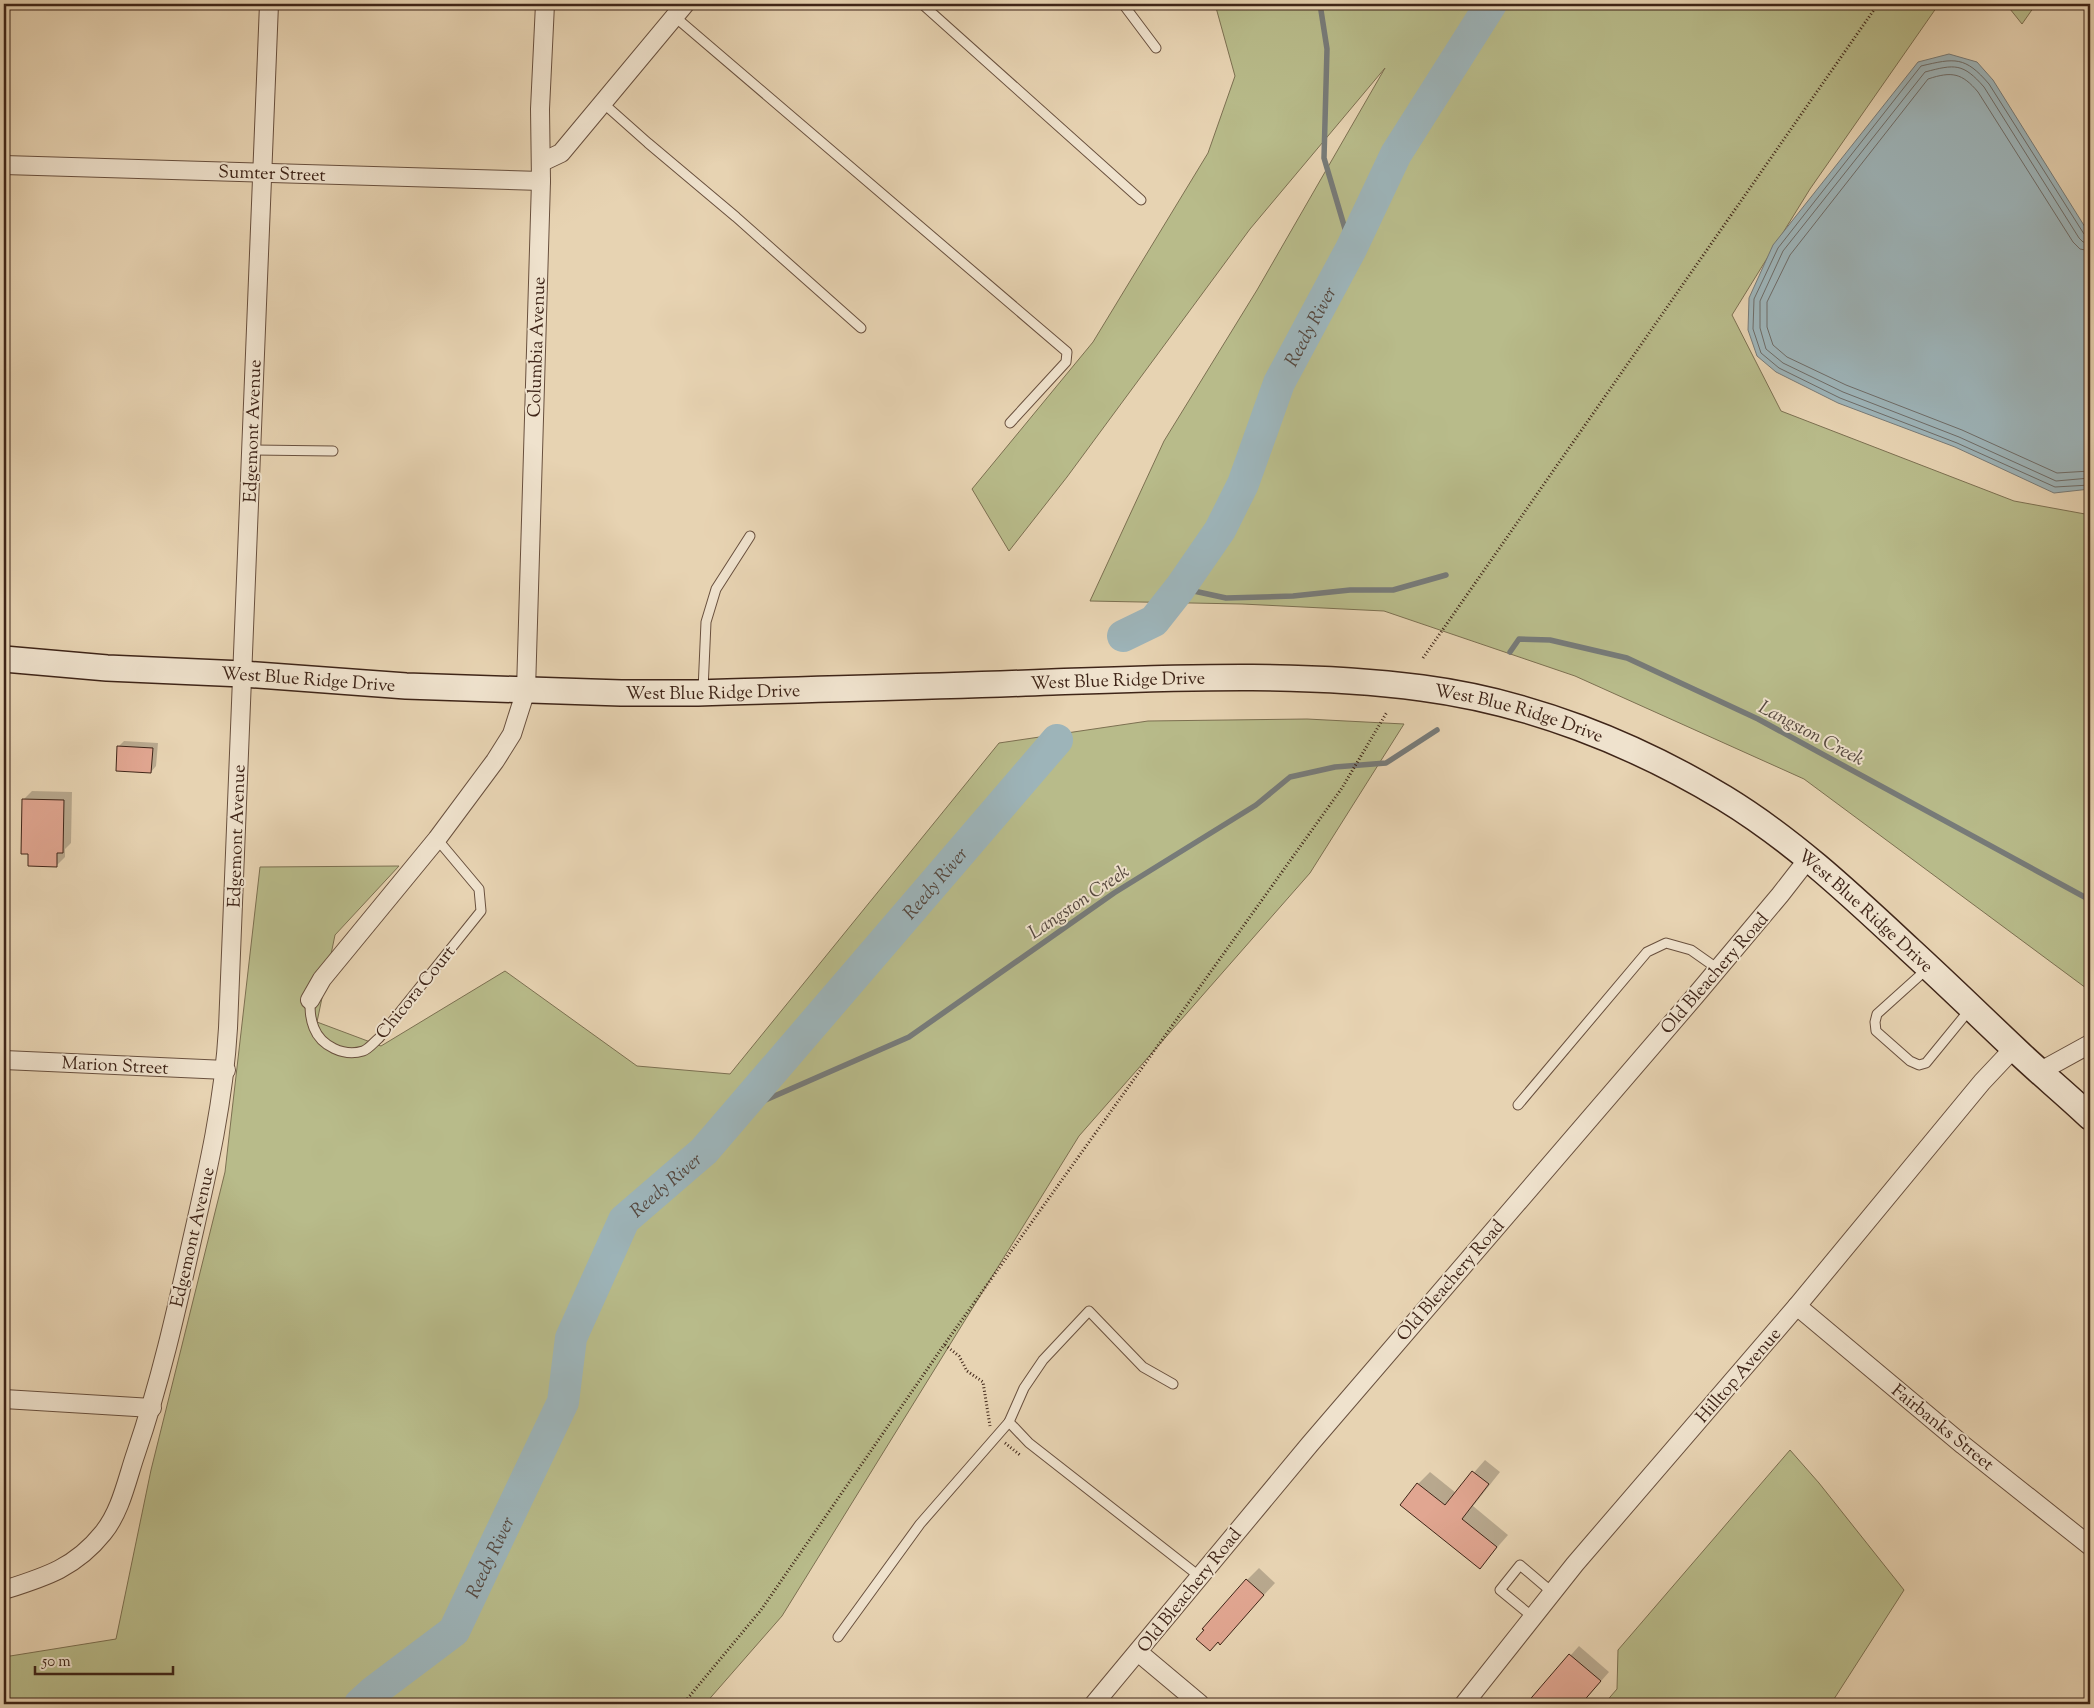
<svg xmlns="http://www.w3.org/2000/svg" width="2094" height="1708" font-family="'Sorts Mill Goudy',serif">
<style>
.green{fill:#b8bb8a;stroke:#7c7051}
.water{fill:#9db4b9;stroke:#777b79}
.shadow{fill:#0003}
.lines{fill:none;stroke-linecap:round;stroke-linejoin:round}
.shore{stroke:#6e6c68;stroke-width:1}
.stream{stroke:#777b79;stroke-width:5.5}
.river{stroke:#9db4b9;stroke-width:32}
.building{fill:#e1a691;stroke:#3f2518}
.lane-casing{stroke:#69503e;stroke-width:11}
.street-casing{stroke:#69503e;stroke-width:20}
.secondary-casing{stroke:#3f2518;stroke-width:28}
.path{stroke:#3f2518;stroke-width:3;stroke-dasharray:1 2.5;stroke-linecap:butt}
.lane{stroke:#efe2cd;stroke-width:9}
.street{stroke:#efe2cd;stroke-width:18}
.secondary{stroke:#efe2cd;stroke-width:25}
.labels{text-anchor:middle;stroke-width:4;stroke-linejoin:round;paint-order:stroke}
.street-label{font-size:18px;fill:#3f2518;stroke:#efe2cd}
.water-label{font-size:19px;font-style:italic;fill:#564940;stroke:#efe2cd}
</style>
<rect width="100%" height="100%" fill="#e7d3b2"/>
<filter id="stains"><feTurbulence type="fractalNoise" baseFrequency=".004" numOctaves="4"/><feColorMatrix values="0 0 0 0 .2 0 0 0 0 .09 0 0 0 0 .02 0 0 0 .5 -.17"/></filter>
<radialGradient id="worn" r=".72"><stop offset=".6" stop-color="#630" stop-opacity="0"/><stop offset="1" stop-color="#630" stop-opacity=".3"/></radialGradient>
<g class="green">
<polygon points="1215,4 1939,4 1810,189 1732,315 1781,411 2014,501 2085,514 2090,527 2090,991 1804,779 1575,676 1384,611 1242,604 1090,601 1164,441 1257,290 1385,68 1250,229 1067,477 1009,551 972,489 1093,342 1208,153 1235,76"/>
<polygon points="2006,4 2036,4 2022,24"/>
<polygon points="1307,719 1404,724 1310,873 1079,1136 782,1616 705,1704 4,1704 4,1657 116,1639 151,1470 225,1172 260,867 399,866 335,935 317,1022 381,1046 505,971 637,1066 730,1074 999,743 1148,721"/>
<polygon points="1790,1450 1819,1483 1904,1590 1834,1699 1839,1704 1604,1704 1617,1689 1618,1650"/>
</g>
<polygon class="water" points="1949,54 1977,62 1993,80 2090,235 2090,489 2054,493 1955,447 1838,403 1776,372 1757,356 1748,330 1749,298 1773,245 1918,62"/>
<g class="shadow">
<polygon points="124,741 158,743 156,766 151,772 119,746"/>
<polygon points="32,791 72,792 71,843 65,849 65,857 56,866 23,800"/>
<polygon points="1485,1460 1500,1472 1473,1506 1508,1535 1480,1567 1418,1484 1430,1472 1456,1493"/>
<polygon points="1259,1568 1275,1583 1220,1643 1247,1580"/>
<polygon points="1579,1646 1609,1672 1581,1704 1527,1704"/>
</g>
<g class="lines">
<g class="shore">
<path d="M 2090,237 L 2084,234 L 1989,84 C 1965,56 1955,58 1921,66 L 1778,248 L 1754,299 L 1753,329 L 1761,353 L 1779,368 L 1840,398 L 1957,443 L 2055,487 L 2090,485"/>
<path d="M 2090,243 L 2083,242 L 2079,238 L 1984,87 C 1963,63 1955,64 1925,72 L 1783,251 L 1760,301 L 1760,328 L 1766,349 L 1783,363 L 1843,392 L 1959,437 L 2056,481 L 2090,478"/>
<path d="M 2090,251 L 2080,249 L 2073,242 L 1978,92 C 1962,73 1952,71 1928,79 L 1790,255 L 1767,302 L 1767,327 L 1773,345 L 1787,357 L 1846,385 L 1962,430 L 2057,473 L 2090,471"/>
</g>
<g class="stream">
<polyline points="1320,4 1327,49 1324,158 1351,249"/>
<polyline points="1180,588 1226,598 1293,596 1350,590 1393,590 1446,575"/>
<polyline points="1510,652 1519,639 1550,640 1627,658 1758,719 2090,900"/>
<polyline points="738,1112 909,1037 1114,893 1256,805 1290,777 1335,767 1386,763 1437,730"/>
</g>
<g class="river">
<path id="s1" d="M 1123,636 L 1154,621 L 1180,588 L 1220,530 L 1243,484 L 1279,383 L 1351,249 L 1396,154 L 1491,4"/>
<path id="s2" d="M 360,1704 L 373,1692 L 454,1631 L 563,1402 L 571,1338 L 624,1220 L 704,1151 L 1057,740"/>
</g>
</g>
<g class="building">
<polygon points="117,746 153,748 151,773 116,771"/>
<polygon points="22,799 64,800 63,853 57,853 57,867 28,866 28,854 21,854"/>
<polygon points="1472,1471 1489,1484 1462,1519 1497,1547 1480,1569 1400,1505 1417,1483 1445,1505"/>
<polygon points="1246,1579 1264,1595 1220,1645 1218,1642 1210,1651 1196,1639 1204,1630 1202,1629"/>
<polygon points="1569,1654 1601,1681 1581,1704 1526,1704"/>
</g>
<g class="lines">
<defs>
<g id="lane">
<polyline points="922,4 1141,200"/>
<polyline points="1123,4 1156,48"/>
<polyline points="674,16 1067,352 1066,362 1010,423"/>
<polyline points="603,103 648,143 736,217 861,328"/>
<polyline points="252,450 333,451"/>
<polyline points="703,690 706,622 716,589 750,536"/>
<polyline points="1927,969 1877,1014 1875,1022 1876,1031 1910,1061 1919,1065 1926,1063 1971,1008"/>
<path d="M 310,1000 C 310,1010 310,1018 314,1028 C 321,1046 344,1057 363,1051 C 369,1049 374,1042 379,1038 L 481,911 L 479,889 L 437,839"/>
<polyline points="1518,1105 1647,952 1666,943 1691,950 1718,969"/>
<polyline points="1173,1384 1143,1367 1089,1311 1043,1360 1024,1388 1009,1422 1029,1443 1199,1576"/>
<polyline points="1534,1618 1500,1590 1520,1565 1553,1593"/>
<polyline points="838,1637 920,1524 1009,1422"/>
</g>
<g id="street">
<polyline points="542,162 561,153 685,4"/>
<polyline points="4,165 541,181"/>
<polyline points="310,1000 322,979 437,839 495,761 512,734 526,690 541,181 540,109 545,4"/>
<polyline points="4,1060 226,1070"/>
<polyline points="2039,1072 2090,1044"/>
<polyline points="1797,1306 1963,1445 2090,1546"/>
<polyline points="4,1399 152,1408"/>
<path d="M 4,1590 C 45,1577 75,1568 103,1533 C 121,1511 127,1479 136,1453 C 160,1383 176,1312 192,1240 C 208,1170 224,1100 228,1028 L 269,4"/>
<polyline points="1138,1652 1200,1704"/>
<polyline points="1094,1704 1310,1444 1696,995 1780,895 1808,859"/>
<polyline points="1464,1704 1575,1564 1797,1306 1982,1082 2014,1048"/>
</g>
<g id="secondary">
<path id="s3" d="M 4,659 L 107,668 L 243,674 L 406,686 L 621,693 L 698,693 C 816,689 934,687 1052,682 C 1175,678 1300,672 1422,688 C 1529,702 1633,743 1724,798 C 1793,840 1851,895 1909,949 C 1945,982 1980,1016 2016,1050 C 2040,1073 2066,1094 2090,1117"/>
</g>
</defs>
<use href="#lane" class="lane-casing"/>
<use href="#street" class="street-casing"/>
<use href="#secondary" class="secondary-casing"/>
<g class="path">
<polyline points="1423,658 1878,4"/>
<polyline points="945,1345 959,1356 967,1371 983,1382 990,1426"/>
<polyline points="1005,1443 1020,1455"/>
<polyline points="683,1704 761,1610 944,1345 1342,788 1387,712"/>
</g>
<use href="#lane" class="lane"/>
<use href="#street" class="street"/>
<use href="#secondary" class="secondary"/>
</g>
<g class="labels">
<g class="street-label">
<text transform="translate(272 173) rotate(2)" y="6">Sumter Street</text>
<text transform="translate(536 347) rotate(-88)" y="6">Columbia Avenue</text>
<text transform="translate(252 431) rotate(-88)" y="6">Edgemont Avenue</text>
<text dy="6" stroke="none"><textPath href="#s3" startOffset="305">West Blue Ridge Drive</textPath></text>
<text dy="6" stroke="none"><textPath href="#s3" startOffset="1115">West Blue Ridge Drive</textPath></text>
<text dy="6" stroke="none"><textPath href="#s3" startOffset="710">West Blue Ridge Drive</textPath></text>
<text dy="6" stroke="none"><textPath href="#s3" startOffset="1520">West Blue Ridge Drive</textPath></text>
<text transform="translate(236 836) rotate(-88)" y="6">Edgemont Avenue</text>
<text dy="6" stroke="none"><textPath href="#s3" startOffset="1925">West Blue Ridge Drive</textPath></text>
<text transform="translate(1714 973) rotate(-49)" y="6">Old Bleachery Road</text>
<text transform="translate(415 992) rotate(-51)" y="6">Chicora Court</text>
<text transform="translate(115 1065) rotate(3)" y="6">Marion Street</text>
<text transform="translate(192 1237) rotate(-77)" y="6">Edgemont Avenue</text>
<text transform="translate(1450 1280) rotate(-49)" y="6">Old Bleachery Road</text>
<text transform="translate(1738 1375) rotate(-49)" y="6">Hilltop Avenue</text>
<text transform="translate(1943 1427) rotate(39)" y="6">Fairbanks Street</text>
<text transform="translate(1189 1590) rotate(-51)" y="6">Old Bleachery Road</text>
</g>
<g class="water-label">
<text dy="7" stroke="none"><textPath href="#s1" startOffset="370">Reedy River</textPath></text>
<text transform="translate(1812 732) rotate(28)" y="7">Langston Creek</text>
<text dy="7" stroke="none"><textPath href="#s2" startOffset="1026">Reedy River</textPath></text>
<text transform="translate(1078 901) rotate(-34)" y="7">Langston Creek</text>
<text dy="7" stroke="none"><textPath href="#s2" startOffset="621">Reedy River</textPath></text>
<text dy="7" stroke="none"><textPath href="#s2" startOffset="201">Reedy River</textPath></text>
</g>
</g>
<rect width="2094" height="1708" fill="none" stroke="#e7d3b2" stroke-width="20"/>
<rect x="5" y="5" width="2084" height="1698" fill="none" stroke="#3f2518" stroke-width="2.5"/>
<rect x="10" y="10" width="2074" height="1688" fill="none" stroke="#3f2518"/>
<path d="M35 1666v8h138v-8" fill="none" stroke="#3f2518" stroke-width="2.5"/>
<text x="42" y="1666" font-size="15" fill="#3f2518" stroke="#efe2cd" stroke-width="4" paint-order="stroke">50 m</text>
<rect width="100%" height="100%" filter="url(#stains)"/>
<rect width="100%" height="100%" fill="url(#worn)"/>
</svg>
